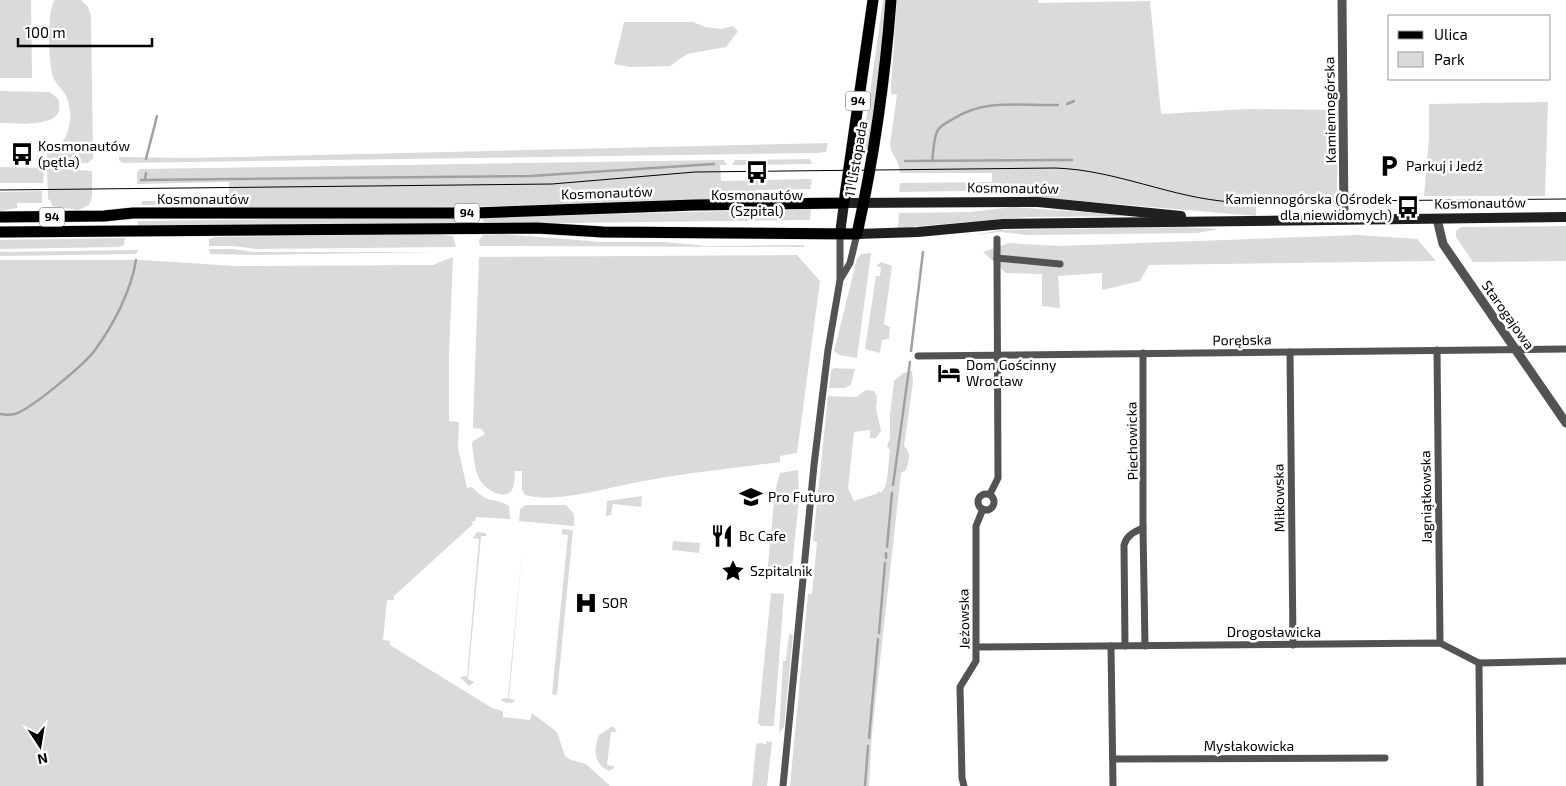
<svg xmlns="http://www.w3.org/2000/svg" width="1566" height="786" font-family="'Exo 2',sans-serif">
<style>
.green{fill:#dadada}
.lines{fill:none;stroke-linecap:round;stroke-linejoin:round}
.stream{stroke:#a1a1a1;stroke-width:2.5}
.primary-casing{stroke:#dbdbdb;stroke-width:12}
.minor{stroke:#535353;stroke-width:7}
.tertiary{stroke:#535353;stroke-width:9}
.secondary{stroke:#202020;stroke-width:10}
.primary{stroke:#000;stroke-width:11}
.tram{stroke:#000;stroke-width:1}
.labels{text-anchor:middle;stroke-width:5;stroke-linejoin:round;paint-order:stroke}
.shield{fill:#fff;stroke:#4c4c4c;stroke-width:1}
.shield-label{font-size:12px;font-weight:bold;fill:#000}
.street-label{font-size:14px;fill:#000;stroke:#fff}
.poi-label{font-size:14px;fill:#000;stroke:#fff;text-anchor:start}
</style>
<rect width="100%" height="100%" fill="#fff"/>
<g class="green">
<polygon points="0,0 31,0 32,78 0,78"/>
<path d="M 55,0 L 81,0 L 88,7 L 91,16 L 93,158 L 88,163 L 50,162 L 47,160 L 47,151 C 70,147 75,115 66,96 C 63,89 56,85 53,77 C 49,63 46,11 55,0 Z"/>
<polygon points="883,0 886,0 883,44 869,150 862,150"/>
<path d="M 897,0 L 1038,0 L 1038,3 L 1150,1 L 1161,114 L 1247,109 L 1338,110 L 1337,198 L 1256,199 L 1256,216 L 965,191 L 899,192 L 900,183 L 992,182 L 992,173 L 900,173 C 899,158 891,156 890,144 L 897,95 L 891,94 L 891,87 Z"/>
<polygon points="624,22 693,22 705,27 721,29 733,26 738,31 726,47 687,54 670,66 630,67 614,64"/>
<path d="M 0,91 L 50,92 L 58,99 C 69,130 17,123 0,123 Z"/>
<polygon points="1548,102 1545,196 1424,196 1429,138 1429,104"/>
<polygon points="828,143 826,152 815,153 122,163 119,160 119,157 188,158"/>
<polygon points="810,159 812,164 732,165 735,160"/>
<polygon points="724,160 727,165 720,165 721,181 812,179 810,189 756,190 756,195 736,199 598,205 251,209 207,204 142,205 142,201 229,201 229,182 137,184 137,172 140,169"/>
<polygon points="0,167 44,168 43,183 0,183"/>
<polygon points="47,168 92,171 92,197 89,205 78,210 52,206 51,201 48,199"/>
<polygon points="42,191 42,203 17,203 17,208 0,211 0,192"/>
<polygon points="1013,207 1140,216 1027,217 898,228 899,213 970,212"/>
<polygon points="811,209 810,220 487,224 482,220 487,217"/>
<polygon points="464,217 468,220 466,223 138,228 138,221"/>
<polygon points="1566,226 1566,261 1473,262 1456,237 1456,231 1461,227"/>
<polygon points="1184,227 1220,229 1197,233 1026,235 1000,232 974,235 1000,230"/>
<polygon points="433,234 453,236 456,247 255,249 234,246 209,246 209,239 216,237"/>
<polygon points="501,234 602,242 664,242 707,246 804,245 804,247 480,246 479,240 483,235"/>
<polygon points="1357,235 1417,239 1436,261 1149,265 1140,281 1102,290 1102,273 1058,276 1060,308 1042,306 1042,274 1006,273 983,252 1009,243 1059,246"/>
<polygon points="125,238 124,245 118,247 0,249 0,240"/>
<polygon points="209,249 233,249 254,252 440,252 253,255 210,254"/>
<polygon points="138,250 136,254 0,256 0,252"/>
<polygon points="871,253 857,358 839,355 834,351 857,259 861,254"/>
<path d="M 797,255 L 820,281 L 797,453 L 780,456 L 780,462 C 728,469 675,474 624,485 C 595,491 553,503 525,495 L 522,489 L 522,471 L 515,471 C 514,476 515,485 512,490 C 504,502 484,488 480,480 C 474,470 474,456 472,445 L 473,441 L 485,434 L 482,429 L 473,428 L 473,424 L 479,257 Z"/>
<path d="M 453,257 L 449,356 L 449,421 L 459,422 L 458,448 L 467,488 L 472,487 C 490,506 492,496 509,506 L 510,519 L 476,517 L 475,521 L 472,522 L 473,524 L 394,596 L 394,600 L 387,600 L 383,640 L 390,641 L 390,645 L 492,708 L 503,711 L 503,717 L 530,720 L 532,713 L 557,732 L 565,756 L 571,760 L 586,764 L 610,786 L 0,786 L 0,260 L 141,260 L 236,266 L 433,265 Z"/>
<polygon points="881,262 892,266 884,324 890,327 889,339 882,340 880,353 865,349 876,276 880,276 881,267 876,266"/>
<polygon points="834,368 855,369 851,385 844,388 829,388 831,370"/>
<path d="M 912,371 L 913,382 L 904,446 C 912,453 909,460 906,470 L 901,473 L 872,733 L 869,786 L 790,786 L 808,594 L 812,594 L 817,542 L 813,541 L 828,396 L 856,397 L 866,390 L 874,391 L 877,396 L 876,409 L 881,431 L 876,438 L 870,438 L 870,430 L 854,432 L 848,488 L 854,501 L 876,494 L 879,491 L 881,493 C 889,486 888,461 890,450 L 887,446 L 890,438 L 890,415 L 894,381 L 903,373 Z"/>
<polygon points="798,470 799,498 791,578 767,575 775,492 780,473"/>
<polygon points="642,496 641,507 613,504 611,515 606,516 607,501"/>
<polygon points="526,505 566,505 574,514 574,526 519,521 520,509"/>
<polygon points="562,529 573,530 557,695 552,694 568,535 562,534"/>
<polygon points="477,532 485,533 487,536 481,536 468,679 474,682 469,686 460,677 467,676 479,539 473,538"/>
<polygon points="523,540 509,699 516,700 512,703 503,702 501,699 508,698"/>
<polygon points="673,541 700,543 699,553 672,550"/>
<polygon points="771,593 784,594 774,726 761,726 758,723"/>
<polygon points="789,634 793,635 784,727 779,733 783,661 786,661"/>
<path d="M 613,726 L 617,732 L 611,732 L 607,765 L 614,766 L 614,768 L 609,771 C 594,764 593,750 599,735 Z"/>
<polygon points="767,741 772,742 767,786 752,786 756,745 758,743 766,744"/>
</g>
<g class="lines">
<g class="stream">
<polyline points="1067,104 1074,101"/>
<polyline points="146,159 157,116"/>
<polyline points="905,161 1072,160"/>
<path d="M 932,161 C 934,151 933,138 938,130 C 941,125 948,122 953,119 C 985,98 1022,106 1058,105"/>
<polyline points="141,180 531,176 714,164"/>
<polyline points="145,180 146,173"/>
<polyline points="911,351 923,252"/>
<path d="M 0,414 C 5,415 10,415 15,414 C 31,409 85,364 95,350 C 114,324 131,291 136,260"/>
<polyline points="893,485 910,362"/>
<polyline points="887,547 892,493"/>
<polyline points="886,558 886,553"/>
<polyline points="879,633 885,563"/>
<polyline points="869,738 878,639"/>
<polyline points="865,786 868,746"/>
</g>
<defs>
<g id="primary">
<polyline points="0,217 104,216 133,213 475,213 694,205 844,203 873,0"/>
<path d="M 0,232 L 537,228 L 603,232 L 857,234 C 874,157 885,79 891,0"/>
</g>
</defs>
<use href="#primary" class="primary-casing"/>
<g class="minor">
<polyline points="997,239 997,258 1060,264"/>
<polyline points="841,278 850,263 857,234"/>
<polyline points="1437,350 1440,643"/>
<polyline points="1290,352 1293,645"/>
<polyline points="1143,353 1143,528"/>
<polyline points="918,356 1566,349"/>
<circle cx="986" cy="502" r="8"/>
<polyline points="990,494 998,478 997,258"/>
<polyline points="1111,646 1113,786"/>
<path d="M 1125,646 L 1124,545 C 1127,535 1134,532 1143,528 L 1145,646"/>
<polyline points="977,647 1440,643 1479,663 1566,661"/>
<polyline points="1479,663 1480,786"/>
<polyline points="1113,759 1385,758"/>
<polyline points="783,786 814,465 828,350 840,280 840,234"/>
<polyline points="964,786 962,778 960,687 976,661 976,526 983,509"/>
</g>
<g class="tertiary">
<polyline points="1342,0 1344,220"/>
<polyline points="1437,219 1443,244 1566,423"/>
</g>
<g class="secondary">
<polyline points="840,234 844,203 1038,202 1181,216"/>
<polyline points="857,234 918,232 1003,224 1566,217"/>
</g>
<use href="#primary" class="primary"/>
<path class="tram" d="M 0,190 L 552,184 L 695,172 L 1055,168 C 1117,170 1171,198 1232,202 L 1566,199"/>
</g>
<defs>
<symbol id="bus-bare" viewBox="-9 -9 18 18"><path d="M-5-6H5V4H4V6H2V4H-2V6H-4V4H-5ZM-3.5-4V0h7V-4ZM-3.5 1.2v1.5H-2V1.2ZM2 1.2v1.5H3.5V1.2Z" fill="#000" stroke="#fff" stroke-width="2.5" paint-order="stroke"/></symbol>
<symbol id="parking-bare" viewBox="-9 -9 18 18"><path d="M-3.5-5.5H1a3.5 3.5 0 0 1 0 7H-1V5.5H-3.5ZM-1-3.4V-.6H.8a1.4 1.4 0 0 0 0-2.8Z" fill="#000" stroke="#fff" stroke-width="2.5" paint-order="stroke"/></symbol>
<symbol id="hotel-bare" viewBox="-9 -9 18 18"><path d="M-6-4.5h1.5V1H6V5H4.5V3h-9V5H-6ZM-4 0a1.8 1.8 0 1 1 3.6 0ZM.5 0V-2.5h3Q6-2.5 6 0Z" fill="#000" stroke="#fff" stroke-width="2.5" paint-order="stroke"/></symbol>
<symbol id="school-bare" viewBox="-9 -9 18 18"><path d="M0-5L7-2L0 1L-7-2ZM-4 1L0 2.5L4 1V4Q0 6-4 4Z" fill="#000" stroke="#fff" stroke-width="2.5" paint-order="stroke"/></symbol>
<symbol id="restaurant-bare" viewBox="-9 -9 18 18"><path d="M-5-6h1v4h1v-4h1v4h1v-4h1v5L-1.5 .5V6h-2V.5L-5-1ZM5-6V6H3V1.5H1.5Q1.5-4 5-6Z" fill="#000" stroke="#fff" stroke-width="2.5" paint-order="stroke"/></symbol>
<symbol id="sight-bare" viewBox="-9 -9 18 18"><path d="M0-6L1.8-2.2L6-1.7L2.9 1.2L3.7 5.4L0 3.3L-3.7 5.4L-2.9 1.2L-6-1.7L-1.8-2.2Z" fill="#000" stroke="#fff" stroke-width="2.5" paint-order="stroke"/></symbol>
<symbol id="hospital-bare" viewBox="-9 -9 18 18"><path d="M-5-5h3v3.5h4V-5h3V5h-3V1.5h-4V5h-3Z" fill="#000" stroke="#fff" stroke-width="2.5" paint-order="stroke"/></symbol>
</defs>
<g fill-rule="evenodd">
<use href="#bus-bare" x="6" y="138" width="32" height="32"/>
<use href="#parking-bare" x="1373" y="150" width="32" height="32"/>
<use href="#bus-bare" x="741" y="156" width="32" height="32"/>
<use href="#bus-bare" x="1392" y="191" width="32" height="32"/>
<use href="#hotel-bare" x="933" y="357" width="32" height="32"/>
<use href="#school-bare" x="735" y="481" width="32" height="32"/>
<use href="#restaurant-bare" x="706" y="520" width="32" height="32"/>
<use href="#sight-bare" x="717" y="555" width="32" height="32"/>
<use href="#hospital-bare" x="570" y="587" width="32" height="32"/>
</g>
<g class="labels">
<g class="shield">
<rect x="845.5" y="91.5" width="25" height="19" rx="4"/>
<rect x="454.5" y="203.5" width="25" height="19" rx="4"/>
<rect x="39.5" y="207.5" width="25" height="19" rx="4"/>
</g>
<g class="shield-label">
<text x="858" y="105">94</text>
<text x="467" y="217">94</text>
<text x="52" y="221">94</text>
</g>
<g class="street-label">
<text transform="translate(1330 110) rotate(-91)" y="5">Kamiennogórska</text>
<text transform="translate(856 159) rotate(-80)" y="5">11 Listopada</text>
<text transform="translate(1013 188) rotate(1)" y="5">Kosmonautów</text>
<text transform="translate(607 193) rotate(-2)" y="5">Kosmonautów</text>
<text x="203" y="204">Kosmonautów</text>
<text transform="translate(1480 203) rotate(-1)" y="5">Kosmonautów</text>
<text transform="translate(1508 315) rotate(55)" y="5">Starogajowa</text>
<text transform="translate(1242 340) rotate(-1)" y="5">Porębska</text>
<text transform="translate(1132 441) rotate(-91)" y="5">Piechowicka</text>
<text transform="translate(1426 497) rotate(-91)" y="5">Jagniątkowska</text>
<text transform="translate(1279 498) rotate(-91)" y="5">Miłkowska</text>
<text transform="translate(964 619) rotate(-91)" y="5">Jeżowska</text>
<text x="1274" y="637">Drogosławicka</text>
<text x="1249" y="751">Mysłakowicka</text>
</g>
<g class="poi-label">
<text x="38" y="151">Kosmonautów<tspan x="38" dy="16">(pętla)</tspan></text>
<text x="1406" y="171">Parkuj i Jedź</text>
<text x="757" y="200" text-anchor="middle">Kosmonautów<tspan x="757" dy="16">(Szpital)</tspan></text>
<text x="1392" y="204" text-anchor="end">Kamiennogórska (Ośrodek<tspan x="1392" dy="16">dla niewidomych)</tspan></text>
<text x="966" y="370">Dom Gościnny<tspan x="966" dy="16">Wrocław</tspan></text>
<text x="768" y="502">Pro Futuro</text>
<text x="739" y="541">Bc Cafe</text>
<text x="750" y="576">Szpitalnik</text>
<text x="602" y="608">SOR</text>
</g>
</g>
<rect x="1388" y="15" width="162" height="65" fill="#ffffff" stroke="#999999"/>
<rect x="1398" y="31" width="25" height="8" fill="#000000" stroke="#999999"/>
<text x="1434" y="40" font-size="15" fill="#000000">Ulica</text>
<rect x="1398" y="52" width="25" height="15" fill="#dadada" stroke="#999999"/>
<text x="1434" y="65" font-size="15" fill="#000000">Park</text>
<g transform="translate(40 746) rotate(168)" stroke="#ffffff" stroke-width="4" paint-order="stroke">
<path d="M0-4L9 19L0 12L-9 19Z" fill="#000000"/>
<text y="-8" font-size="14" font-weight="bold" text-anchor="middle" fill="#000000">N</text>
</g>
<path d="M18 38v8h134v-8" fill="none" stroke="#000000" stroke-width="2.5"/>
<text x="25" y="38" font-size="15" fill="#000000" stroke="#ffffff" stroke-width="4" paint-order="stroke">100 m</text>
</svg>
